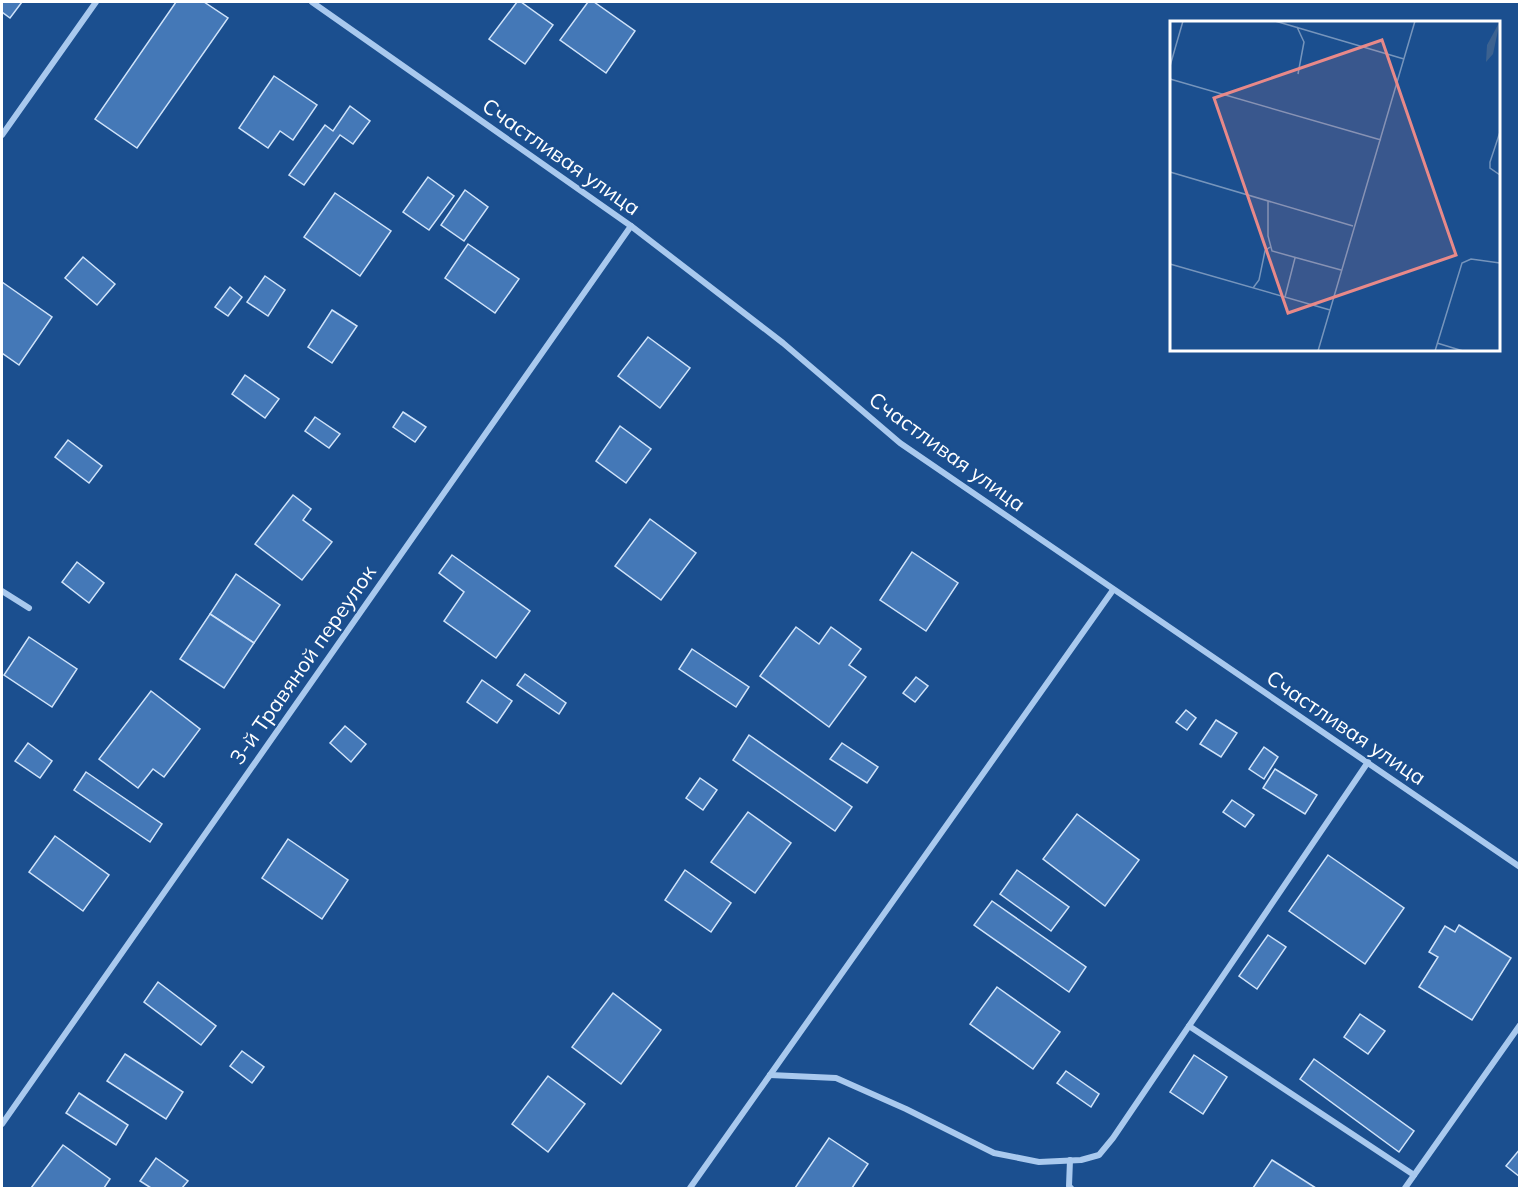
<svg xmlns="http://www.w3.org/2000/svg" width="1521" height="1190" font-family="Mulish,sans-serif">
<style>
.building{fill:#4478b7;stroke:#cfe3fa;stroke-width:1.5}
.lines{fill:none;stroke-linecap:round;stroke-linejoin:round}
.street{stroke:#a9c9ee;stroke-width:6}
.labels{text-anchor:middle;stroke-width:4.5;stroke-linejoin:round;paint-order:stroke}
.street-label{font-size:21px;fill:#fff;stroke:#1b4f8f}
.inset-road{fill:none;stroke:#7695bc;stroke-width:1.5}
.view{fill:#e88989;fill-opacity:0.15;stroke:#e88989;stroke-width:3}
.inset-edge{fill:none;stroke:#fff;stroke-width:3}
</style>
<rect width="100%" height="100%" fill="#1b4f8f"/>
<g class="building">
<polygon points="2,2 22,2 10,18 2,12"/>
<polygon points="176,2 204,2 228,18 137,148 95,119"/>
<polygon points="517,2 521,2 553,25 525,64 489,39"/>
<polygon points="588,2 594,2 635,31 606,73 560,40"/>
<polygon points="274,76 317,105 293,140 280,131 268,148 239,128"/>
<polygon points="350,106 370,121 353,144 340,135 304,185 289,175 325,125 333,131"/>
<polygon points="428,177 454,196 429,230 403,212"/>
<polygon points="465,190 488,207 464,241 441,225"/>
<polygon points="335,193 391,231 360,276 304,237"/>
<polygon points="468,244 519,279 495,313 445,278"/>
<polygon points="83,257 115,284 97,305 65,278"/>
<polygon points="265,276 285,290 268,316 247,302"/>
<polygon points="2,282 52,317 19,365 2,353"/>
<polygon points="230,287 242,297 228,316 215,307"/>
<polygon points="332,310 357,326 332,363 308,347"/>
<polygon points="648,337 690,368 660,408 618,376"/>
<polygon points="245,375 279,399 265,418 232,394"/>
<polygon points="403,412 426,427 415,442 393,427"/>
<polygon points="315,417 340,434 329,448 305,431"/>
<polygon points="620,426 651,449 626,483 596,461"/>
<polygon points="68,440 102,466 89,483 55,457"/>
<polygon points="293,495 311,509 303,520 332,542 302,580 255,544"/>
<polygon points="650,519 696,553 661,600 615,566"/>
<polygon points="912,552 958,583 926,631 880,600"/>
<polygon points="452,555 530,611 496,658 444,621 464,592 439,573"/>
<polygon points="77,562 104,583 89,603 62,582"/>
<polygon points="236,574 280,605 254,643 210,614"/>
<polygon points="210,614 254,643 224,688 180,659"/>
<polygon points="796,627 819,644 831,627 861,649 849,665 866,677 829,727 760,676"/>
<polygon points="29,637 77,669 52,707 4,675"/>
<polygon points="692,649 749,687 736,707 679,669"/>
<polygon points="525,674 566,703 559,714 517,685"/>
<polygon points="916,677 928,686 915,702 903,693"/>
<polygon points="482,680 512,701 497,723 467,702"/>
<polygon points="151,691 200,729 164,777 153,769 138,788 99,759"/>
<polygon points="1186,710 1196,718 1187,730 1176,722"/>
<polygon points="1216,720 1237,733 1221,757 1200,744"/>
<polygon points="345,726 366,744 351,762 330,743"/>
<polygon points="749,735 852,807 835,831 733,760"/>
<polygon points="28,743 52,761 40,778 15,761"/>
<polygon points="842,743 878,767 867,783 830,759"/>
<polygon points="1264,747 1278,757 1264,779 1249,769"/>
<polygon points="1275,769 1317,795 1305,814 1263,788"/>
<polygon points="86,772 162,824 150,842 74,790"/>
<polygon points="700,778 717,790 703,810 686,798"/>
<polygon points="1232,800 1254,815 1245,827 1223,812"/>
<polygon points="748,812 791,843 755,893 711,862"/>
<polygon points="1077,814 1139,860 1105,906 1043,859"/>
<polygon points="55,836 109,875 83,911 29,872"/>
<polygon points="288,839 348,880 322,919 262,878"/>
<polygon points="1328,855 1404,908 1365,964 1289,911"/>
<polygon points="685,870 731,903 711,932 665,900"/>
<polygon points="1017,870 1069,907 1051,931 1000,894"/>
<polygon points="992,901 1086,967 1069,992 974,925"/>
<polygon points="1459,925 1511,958 1472,1020 1419,987 1438,957 1429,952 1445,926 1455,932"/>
<polygon points="1268,935 1286,947 1257,989 1239,976"/>
<polygon points="158,982 216,1026 201,1045 144,1002"/>
<polygon points="997,987 1060,1032 1033,1069 970,1024"/>
<polygon points="613,993 661,1030 621,1084 572,1047"/>
<polygon points="1360,1014 1385,1031 1368,1054 1344,1037"/>
<polygon points="242,1051 264,1067 252,1083 230,1066"/>
<polygon points="125,1054 183,1092 166,1119 107,1081"/>
<polygon points="1194,1055 1227,1077 1203,1114 1170,1092"/>
<polygon points="1314,1059 1414,1131 1399,1152 1300,1079"/>
<polygon points="1066,1071 1099,1094 1091,1107 1057,1083"/>
<polygon points="548,1076 585,1104 548,1152 512,1124"/>
<polygon points="79,1093 128,1125 116,1145 66,1113"/>
<polygon points="829,1138 868,1164 852,1188 795,1188"/>
<polygon points="63,1145 110,1179 104,1188 31,1188"/>
<polygon points="1520,1149 1520,1177 1506,1166"/>
<polygon points="156,1158 188,1181 182,1188 151,1188 140,1181"/>
<polygon points="1272,1160 1316,1188 1253,1188"/>
</g>
<g class="lines">
<g class="street">
<polyline points="312,2 631,226 783,343 900,443 1520,867"/>
<polyline points="2,135 96,2"/>
<polyline points="2,591 29,608"/>
<polyline points="1189,1026 1414,1175"/>
<polyline points="770,1075 836,1078 906,1109 994,1153 1039,1162 1081,1160 1099,1155 1113,1138 1368,762"/>
<polyline points="2,1124 631,226"/>
<polyline points="1070,1160 1069,1186 1071,1188"/>
<polyline points="690,1188 1113,590"/>
<polyline points="1405,1188 1520,1025"/>
</g>
</g>
<g class="labels">
<g class="street-label">
<text transform="translate(561 157) rotate(35)" y="7">Счастливая улица</text>
<text transform="translate(947 452) rotate(36)" y="7">Счастливая улица</text>
<text transform="translate(303 665) rotate(-55)" y="7">3-й Травяной переулок</text>
<text transform="translate(1346 728) rotate(34)" y="7">Счастливая улица</text>
</g>
</g>
<g transform="translate(1170 21)">
<rect width="330" height="330" fill="#1b4f8f"/>
<path d="M 330,0 L 323,33 L 316,41 L 317,24 Z" fill="#3c6290"/>
<path class="inset-road" d="M 105,0 L 234,38M 127,6 L 134,21 L 128,53M 0,45 L 13,0M 0,58 L 211,119M 330,111 L 320,141 L 320,147 L 330,154M 0,151 L 183,205M 98,180 L 98,215 L 102,230 L 171,249M 0,243 L 160,289M 83,267 L 89,259 L 95,230 L 100,226M 115,276 L 125,237M 267,322 L 293,330M 148,330 L 245,0M 265,330 L 292,242 L 301,238 L 330,242"/>
<path class="view" d="M 212,19 L 286,234 L 118,292 L 44,77 Z"/>
<rect width="330" height="330" class="inset-edge"/>
</g>
<rect width="1521" height="1190" fill="none" stroke="#ffffff" stroke-width="6"/>
</svg>
